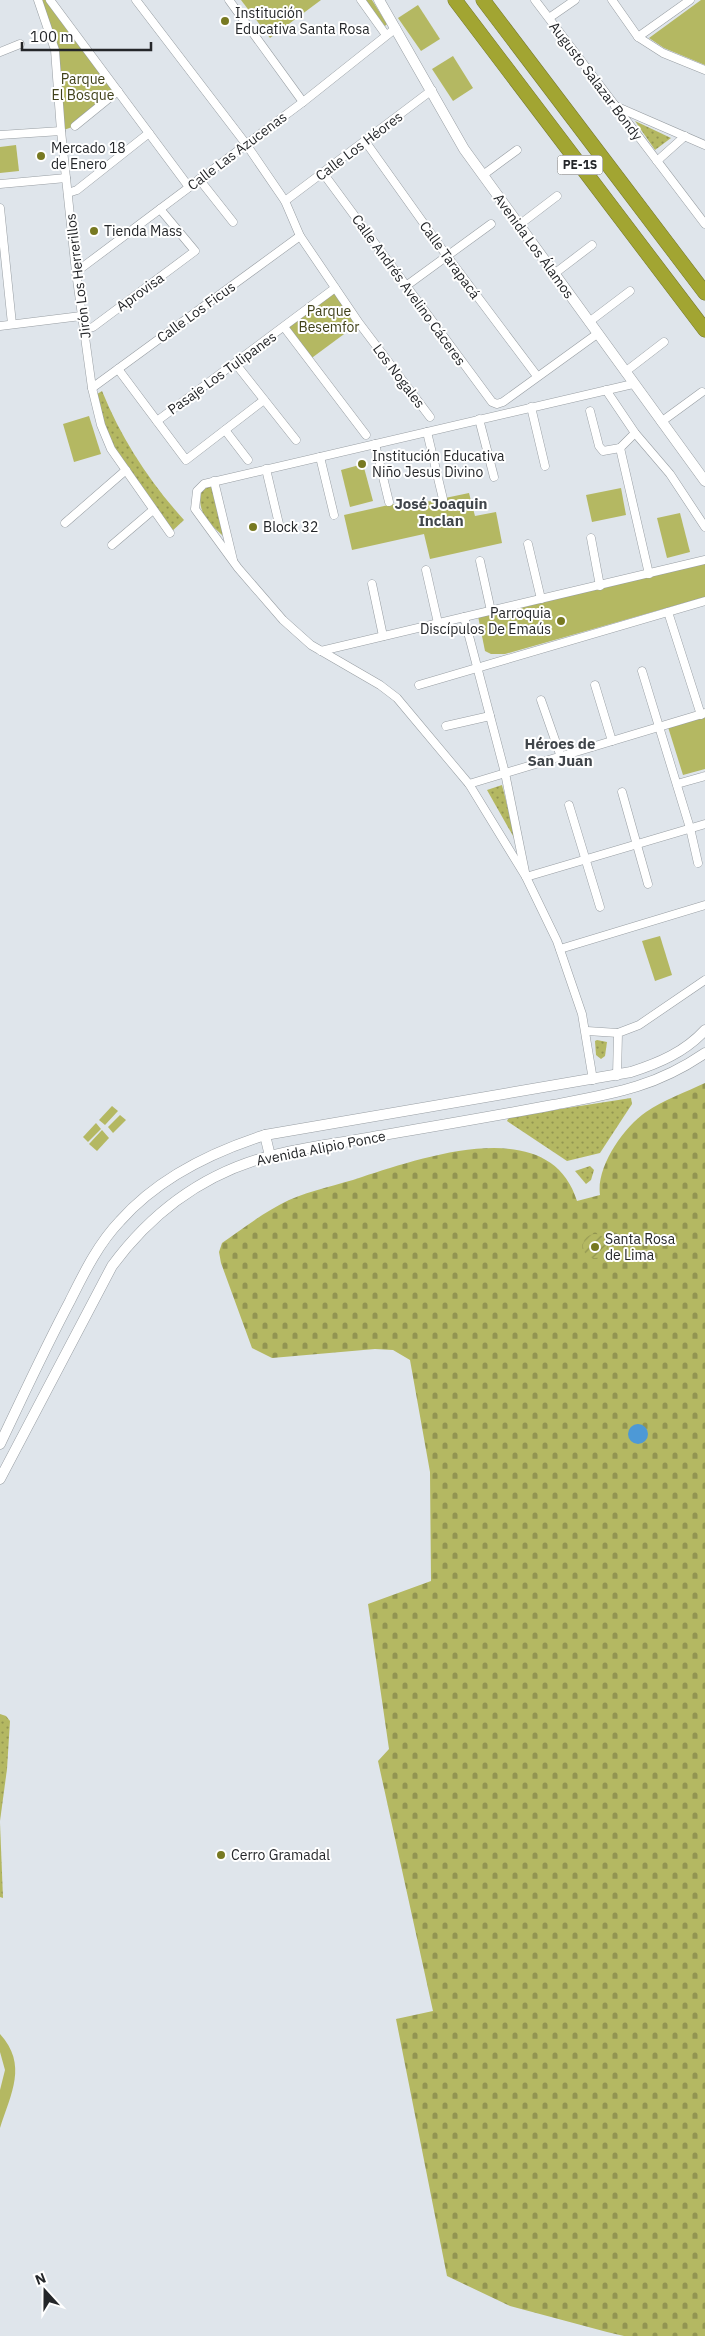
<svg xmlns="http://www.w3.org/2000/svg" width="705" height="2336" font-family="'IBM Plex Sans',sans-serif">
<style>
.grass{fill:url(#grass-dots)}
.cemetery{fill:url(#cemetery-stones)}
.park{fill:#b4b862}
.garden{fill:url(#garden-furrows)}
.water{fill:#4d99d6}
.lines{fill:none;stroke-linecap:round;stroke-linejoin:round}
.street-casing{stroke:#989ea3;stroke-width:9}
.secondary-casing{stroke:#989ea3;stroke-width:11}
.highway-casing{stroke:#76792f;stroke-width:15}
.street{stroke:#fff;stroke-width:8}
.secondary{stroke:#fff;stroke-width:10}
.highway{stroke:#a2a532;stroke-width:14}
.poi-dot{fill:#777921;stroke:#fff;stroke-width:2}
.labels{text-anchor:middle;stroke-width:4;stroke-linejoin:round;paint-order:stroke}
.shield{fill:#fff;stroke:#666769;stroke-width:1}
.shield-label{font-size:12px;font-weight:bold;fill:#242629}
.poi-label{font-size:14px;fill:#242629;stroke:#fff;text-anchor:start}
.park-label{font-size:14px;fill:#404119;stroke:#fff}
.street-label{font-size:14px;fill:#242629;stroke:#fff}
.neighbourhood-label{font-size:15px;font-weight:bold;fill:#40454a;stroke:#fff}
</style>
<defs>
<pattern id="grass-dots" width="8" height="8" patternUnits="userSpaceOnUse" patternTransform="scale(1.25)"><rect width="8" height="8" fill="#b4b862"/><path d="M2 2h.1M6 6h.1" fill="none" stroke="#929551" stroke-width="1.8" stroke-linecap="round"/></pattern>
<pattern id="cemetery-stones" width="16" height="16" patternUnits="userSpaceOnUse" patternTransform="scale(1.25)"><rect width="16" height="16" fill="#b4b862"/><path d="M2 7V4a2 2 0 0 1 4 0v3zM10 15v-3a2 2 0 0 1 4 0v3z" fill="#929551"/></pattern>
<pattern id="garden-furrows" width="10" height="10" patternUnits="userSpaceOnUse" patternTransform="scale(1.25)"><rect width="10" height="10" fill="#b4b862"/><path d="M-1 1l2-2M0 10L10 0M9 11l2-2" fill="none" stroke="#929551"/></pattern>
</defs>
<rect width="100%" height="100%" fill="#dfe5eb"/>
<g class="grass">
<polygon points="635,121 671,138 655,150"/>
<path d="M 102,391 C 122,440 149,481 184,520 L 170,533 L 111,449 L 94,396 Z"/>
<path d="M 208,486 L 214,486 L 223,536 C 209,523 197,513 201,492 Z"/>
<polygon points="502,785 517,843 487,790"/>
<polygon points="597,1040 607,1042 605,1056 601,1059 596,1055 595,1041"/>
<polygon points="631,1098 632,1104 600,1153 567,1161 507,1121 509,1117"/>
<polygon points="590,1166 594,1170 591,1180 586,1184 575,1171"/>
<polygon points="0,1714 6,1716 10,1721 7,1769 0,1821"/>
<polygon points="0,1823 3,1898 0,1897"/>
</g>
<path class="cemetery" d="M 705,1083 L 705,2336 L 624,2336 L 607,2332 L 510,2306 L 447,2276 L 396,2019 L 433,2011 L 378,1761 L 389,1749 L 368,1604 L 431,1581 L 430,1472 L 410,1360 L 393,1350 L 375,1349 L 272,1358 L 252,1348 L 221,1263 L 219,1252 L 222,1243 C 243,1228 266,1211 289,1200 C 312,1190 338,1185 362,1177 C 422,1158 550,1112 577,1201 L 600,1195 C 596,1167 623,1128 646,1112 C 663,1100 686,1092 705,1083 Z"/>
<g class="park">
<polygon points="38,0 50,0 118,91 75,126 61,131 55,50"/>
<polygon points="241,0 321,0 270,38"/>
<polygon points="365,0 372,0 387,24 385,26"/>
<polygon points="701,0 705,0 705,65 664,48 649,38"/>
<polygon points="418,5 440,39 421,51 398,18"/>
<polygon points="453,56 473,88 453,101 432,69"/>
<polygon points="16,145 19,171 0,173 0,147"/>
<polygon points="335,288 359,323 309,360 284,327"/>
<polygon points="89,416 101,454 74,462 63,424"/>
<polygon points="363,464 373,501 350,507 341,470"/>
<polygon points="621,488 626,515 592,522 586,495"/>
<polygon points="469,493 475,516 496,512 502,543 430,559 424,534 352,550 344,515 393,504 402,507"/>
<polygon points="680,513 690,552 667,558 657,518"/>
<polygon points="705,563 705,597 505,654 491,654 485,651 478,616"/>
<polygon points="705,716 705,769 683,775 668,727"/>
<polygon points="660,936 672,975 655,981 642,941"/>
<polygon points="112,1106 118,1111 105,1125 99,1120"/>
<polygon points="120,1115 126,1120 113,1133 108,1127"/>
<polygon points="96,1123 101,1129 88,1142 83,1137"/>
<polygon points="102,1130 109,1138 97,1151 89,1144"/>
<path d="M 0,2034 C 28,2065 11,2093 0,2128 L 0,2090 L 5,2070 L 0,2052 Z"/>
</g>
<circle class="garden" cx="595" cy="1246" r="12"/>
<circle class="water" cx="638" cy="1434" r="10"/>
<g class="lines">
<defs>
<g id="street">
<polyline points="38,0 55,50 61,131 76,272 92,388 101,425 111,449 170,533"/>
<polyline points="50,0 189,187"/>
<polyline points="136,0 246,144 285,201 300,236 359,323 430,417"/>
<polyline points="229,0 303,102"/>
<polyline points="361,0 386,35"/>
<polyline points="535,0 705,224"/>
<polyline points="612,0 638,37 663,53 705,70"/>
<polyline points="549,18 575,0"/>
<polyline points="638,37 690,0"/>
<polyline points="0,52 20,44"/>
<polyline points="615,106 705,145"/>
<polyline points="75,126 118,91"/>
<polyline points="0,135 61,131"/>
<polyline points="365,141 447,256 537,376"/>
<polyline points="657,161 685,136"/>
<polyline points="323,173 492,402 497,404 503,402 597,334"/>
<polyline points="483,175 517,150"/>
<polyline points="199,179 233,222"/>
<polyline points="0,184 66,178"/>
<polyline points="68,193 77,190 149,133"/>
<polyline points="285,201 432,90"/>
<polyline points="0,208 12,324"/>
<polyline points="519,225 557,196"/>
<polyline points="76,272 303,102 396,28"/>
<polyline points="554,274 592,245"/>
<polyline points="406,286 491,224"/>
<polyline points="589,322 630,291"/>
<polyline points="0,326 81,316"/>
<polyline points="284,327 366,435"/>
<polyline points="84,330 93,327 195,251 160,209"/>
<polyline points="235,363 296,440"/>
<polyline points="118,369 186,460 264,400"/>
<polyline points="625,372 664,342"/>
<polyline points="633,384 204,484 197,491 195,509 238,568 283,620 311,645 380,685 397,698 469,784 526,877 705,824"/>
<polyline points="92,388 300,236"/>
<polyline points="606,390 635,433 670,474 705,527"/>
<polyline points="531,407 545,466"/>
<polyline points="590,411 599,446 603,451 620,448 635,433"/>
<polyline points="479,419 494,477"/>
<polyline points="157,421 335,288"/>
<polyline points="661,422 702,392"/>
<polyline points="225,430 248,460"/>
<polyline points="427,432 443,499"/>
<polyline points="375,444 389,502"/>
<polyline points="620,448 649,574"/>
<polyline points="320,457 334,515"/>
<polyline points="266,469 279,524"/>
<polyline points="214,481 233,560"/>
<polyline points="65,523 126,470"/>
<polyline points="591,538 600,586"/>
<polyline points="528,544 541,599"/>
<polyline points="112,545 153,510"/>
<polyline points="480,561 491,611"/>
<polyline points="426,570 438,623"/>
<polyline points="372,584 383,636"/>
<polyline points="668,612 701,715"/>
<polyline points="464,617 505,773 526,877 557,941 582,1014 593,1080"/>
<polyline points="321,651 705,560"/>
<polyline points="642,671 690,828 698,863"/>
<polyline points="419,685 705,601"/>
<polyline points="595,685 612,741"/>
<polyline points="541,700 561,757"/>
<polyline points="446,726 490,716"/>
<polyline points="469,784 705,713"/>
<polyline points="677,784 705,776"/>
<polyline points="622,792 648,884"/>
<polyline points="569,805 600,907"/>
<polyline points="560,949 705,905"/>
<polyline points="587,1031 618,1033"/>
<polyline points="617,1076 618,1033 639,1025 705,980"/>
</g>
<g id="secondary">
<polyline points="379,0 464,149 705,481"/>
<polyline points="265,1135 270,1156"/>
<path d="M 0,1444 C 23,1396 45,1348 70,1301 C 84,1273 98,1244 120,1221 C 157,1179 212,1152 265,1135 L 631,1072 C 659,1063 685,1052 705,1030"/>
<path d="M 0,1479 L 112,1266 C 152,1212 205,1173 270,1156 C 305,1147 342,1143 378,1136 C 436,1126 495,1116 553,1105 C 611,1094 654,1088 705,1053"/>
</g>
<g id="highway">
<polyline points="455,0 705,330"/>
<polyline points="483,0 705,293"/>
</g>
</defs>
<use href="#street" class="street-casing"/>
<use href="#secondary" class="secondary-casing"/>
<use href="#highway" class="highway-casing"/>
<use href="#street" class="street"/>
<use href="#secondary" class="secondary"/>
<use href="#highway" class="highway"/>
</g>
<g class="poi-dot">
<circle cx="225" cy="21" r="5"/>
<circle cx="41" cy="156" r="5"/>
<circle cx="94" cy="231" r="5"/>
<circle cx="362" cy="464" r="5"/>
<circle cx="253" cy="527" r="5"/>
<circle cx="561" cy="621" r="5"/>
<circle cx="595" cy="1247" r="5"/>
<circle cx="221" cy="1855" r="5"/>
</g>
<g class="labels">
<rect class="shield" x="557.5" y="155.5" width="45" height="19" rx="4"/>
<g class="shield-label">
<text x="580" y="169">PE-1S</text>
</g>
<g class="poi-label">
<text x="235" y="18">Institución<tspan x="235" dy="16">Educativa Santa Rosa</tspan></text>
<text x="51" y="153">Mercado 18<tspan x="51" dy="16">de Enero</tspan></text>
<text x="104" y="236">Tienda Mass</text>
<text x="372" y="461">Institución Educativa<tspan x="372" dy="16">Niño Jesus Divino</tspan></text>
<text x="263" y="532">Block 32</text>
<text x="551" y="618" text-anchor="end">Parroquia<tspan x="551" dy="16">Discípulos De Emaús</tspan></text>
<text x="605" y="1244">Santa Rosa<tspan x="605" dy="16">de Lima</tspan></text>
<text x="231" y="1860">Cerro Gramadal</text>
</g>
<g class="park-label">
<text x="83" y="84">Parque<tspan x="83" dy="16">El Bosque</tspan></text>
<text x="329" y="316">Parque<tspan x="329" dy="16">Besemfor</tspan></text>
</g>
<g class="street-label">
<text transform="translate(596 81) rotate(53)" y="5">Augusto Salazar Bondy</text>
<text transform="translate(359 146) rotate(-37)" y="5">Calle Los Héores</text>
<text transform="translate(237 151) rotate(-37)" y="5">Calle Las Azucenas</text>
<text transform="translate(534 246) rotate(54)" y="5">Avenida Los Álamos</text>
<text transform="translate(450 260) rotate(54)" y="5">Calle Tarapacá</text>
<text transform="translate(78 276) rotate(-97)" y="5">Jirón Los Herrerillos</text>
<text transform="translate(409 290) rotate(54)" y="5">Calle Andrés Avelino Cáceres</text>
<text transform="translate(140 292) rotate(-36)" y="5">Aprovisa</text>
<text transform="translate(196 312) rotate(-36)" y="5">Calle Los Ficus</text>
<text transform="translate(222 373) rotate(-36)" y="5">Pasaje Los Tulipanes</text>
<text transform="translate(399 376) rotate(53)" y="5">Los Nogales</text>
<text transform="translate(321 1148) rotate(-11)" y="5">Avenida Alipio Ponce</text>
</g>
<g class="neighbourhood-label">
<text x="441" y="509">José Joaquin<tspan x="441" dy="17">Inclan</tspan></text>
<text x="560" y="749">Héroes de<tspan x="560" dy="17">San Juan</tspan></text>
</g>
</g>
<g transform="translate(45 2291) rotate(339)" stroke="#ffffff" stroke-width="4" paint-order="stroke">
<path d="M0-4L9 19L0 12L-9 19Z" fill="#242629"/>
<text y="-8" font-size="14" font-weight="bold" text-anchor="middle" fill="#242629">N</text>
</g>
<path d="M22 42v8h129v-8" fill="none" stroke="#242629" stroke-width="2.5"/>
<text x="30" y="42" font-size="15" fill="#242629" stroke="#ffffff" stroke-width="4" paint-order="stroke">100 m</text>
</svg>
